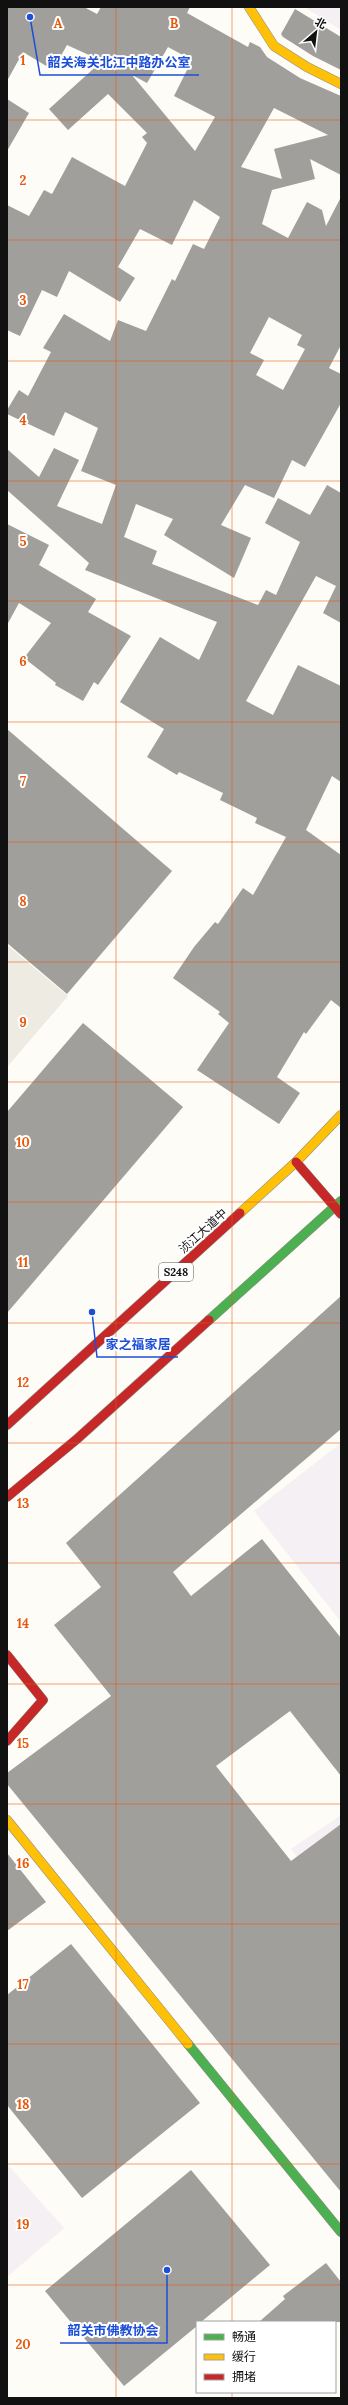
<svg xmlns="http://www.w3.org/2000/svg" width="348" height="2405" font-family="Lora,'Noto Sans SC',serif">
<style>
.industrial{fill:#f5f0f3}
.plaza{fill:#edebe2}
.building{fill:#a19f9c;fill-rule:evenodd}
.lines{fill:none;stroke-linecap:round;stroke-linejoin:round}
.fast-casing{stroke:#8e8d8b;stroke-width:10}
.slow-casing{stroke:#8e8d8b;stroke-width:10}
.jam-casing{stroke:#8e8d8b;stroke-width:10}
.fast{stroke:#4caf50;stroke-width:9}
.slow{stroke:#ffc107;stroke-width:9}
.jam{stroke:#c62828;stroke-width:9}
.grid{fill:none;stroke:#e8590c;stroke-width:1;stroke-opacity:0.55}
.labels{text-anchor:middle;stroke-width:4;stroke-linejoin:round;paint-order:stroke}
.shield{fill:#fff;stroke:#585858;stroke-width:1}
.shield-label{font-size:11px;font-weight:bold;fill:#111}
.street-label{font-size:12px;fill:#111;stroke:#fff}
.grid-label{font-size:13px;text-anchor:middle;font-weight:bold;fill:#e8590c;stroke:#fff;stroke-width:4;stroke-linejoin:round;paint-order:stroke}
.leader{fill:none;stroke:#1d4ed8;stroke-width:1.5}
.callout-dot{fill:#1d4ed8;stroke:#fff;stroke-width:1.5}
.callout-label{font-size:13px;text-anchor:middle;font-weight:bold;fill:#1d4ed8;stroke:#fff;stroke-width:4;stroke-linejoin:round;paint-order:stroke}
</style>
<rect width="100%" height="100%" fill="#fdfcf7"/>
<g class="industrial">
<polygon points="304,7 341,7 341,30"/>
<polygon points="341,1443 341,1622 254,1511"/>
<polygon points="341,1815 341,1913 291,1849"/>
<polygon points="7,2164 64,2228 7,2277"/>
</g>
<polygon class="plaza" points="7,945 68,996 7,1067"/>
<g class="building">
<path d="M 7,7 L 84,7 L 97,14 L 101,7 L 190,7 L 187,13 L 248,47 L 250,42 L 260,47 L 267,57 L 300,78 L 341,96 L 341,175 L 310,159 L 315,179 L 272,190 L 262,224 L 288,238 L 307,202 L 322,210 L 326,226 L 341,197 L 341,345 L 329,368 L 341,374 L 341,403 L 305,467 L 292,460 L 274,498 L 245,485 L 221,525 L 251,538 L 234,578 L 164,535 L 173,519 L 136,504 L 124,537 L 157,551 L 152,564 L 258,605 L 266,590 L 276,595 L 300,542 L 265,523 L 278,498 L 310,515 L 327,485 L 341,493 L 341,623 L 323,613 L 336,586 L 316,576 L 246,701 L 273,715 L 298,665 L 341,686 L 341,782 L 332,776 L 306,830 L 341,855 L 341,1008 L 331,1000 L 306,1034 L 304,1032 L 277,1077 L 300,1093 L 279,1124 L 197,1070 L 229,1023 L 218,1014 L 220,1012 L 173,978 L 194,947 L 215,922 L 218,924 L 243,888 L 253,895 L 286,837 L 255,823 L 257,818 L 220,800 L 223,793 L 179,772 L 177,775 L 147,757 L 164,729 L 120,702 L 160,637 L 199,660 L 217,622 L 85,570 L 89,563 L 7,490 L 7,449 L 39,477 L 54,448 L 79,460 L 57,506 L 102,524 L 116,485 L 81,471 L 98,428 L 65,412 L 54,436 L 7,414 L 7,410 L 19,390 L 28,396 L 51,352 L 43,348 L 64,314 L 110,341 L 118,320 L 146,331 L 172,279 L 175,281 L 193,244 L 204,249 L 220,217 L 194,200 L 172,245 L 140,229 L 118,267 L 135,278 L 120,302 L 69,271 L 57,297 L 42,290 L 20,336 L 7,330 L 7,205 L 29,216 L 44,190 L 52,194 L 72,157 L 125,186 L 147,143 L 142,137 L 147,133 L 108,94 L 68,130 L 49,109 L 102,61 L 67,45 L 53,70 L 23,52 L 7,81 ZM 168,47 L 192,60 L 174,96 L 215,117 L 195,151 L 132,75 L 147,83 ZM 274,108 L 328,135 L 274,149 L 282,179 L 241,167 ZM 269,317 L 302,335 L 297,345 L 305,349 L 283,390 L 256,375 L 264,360 L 250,353 Z"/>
<polygon points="295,9 341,37 341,70 313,56 283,37 281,34"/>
<polygon points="7,99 29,113 7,151"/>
<polygon points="7,524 49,545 39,565 96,599 88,612 131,636 98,685 94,682 83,701 55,685 56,683 24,658 51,623 19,603 7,625"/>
<polygon points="7,729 172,871 67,994 7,943"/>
<polygon points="83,1023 183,1107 7,1313 7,1112"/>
<polygon points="341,1296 341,1429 173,1572 191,1596 262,1539 341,1638 341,1776 290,1711 216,1766 291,1861 341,1824 341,2192 7,1784 7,1773 111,1696 54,1625 101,1587 66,1543"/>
<polygon points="7,1853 46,1902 7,1931"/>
<polygon points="71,1944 200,2103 82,2198 7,2105 7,1995"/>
<polygon points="191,2170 270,2265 201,2322 197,2322 197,2326 124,2386 45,2291"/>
<polygon points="326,2263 341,2282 341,2322 259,2322 285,2299 283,2296"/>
</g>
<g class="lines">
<defs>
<g id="fast">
<polyline points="209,1320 341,1201"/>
<polyline points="188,2044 341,2232"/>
</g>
<g id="slow">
<polyline points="249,7 274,46 307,67 341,84"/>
<polyline points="240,1213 296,1162 341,1115"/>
<polyline points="7,1820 188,2044"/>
</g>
<g id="jam">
<polyline points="296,1162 341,1214"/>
<polyline points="7,1425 240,1213"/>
<polyline points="7,1497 77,1439 209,1320"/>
<polyline points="7,1655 43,1700 7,1741"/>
</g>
</defs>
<use href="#fast" class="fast-casing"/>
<use href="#slow" class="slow-casing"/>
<use href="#jam" class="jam-casing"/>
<use href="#fast" class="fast"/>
<use href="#slow" class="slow"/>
<use href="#jam" class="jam"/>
</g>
<path class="grid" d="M 116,7 L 116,2398M 232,7 L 232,2322M 7,120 L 341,120M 7,240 L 341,240M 7,361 L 341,361M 7,481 L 341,481M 7,601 L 341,601M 7,722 L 341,722M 7,842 L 341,842M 7,962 L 341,962M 7,1082 L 341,1082M 7,1202 L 341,1202M 7,1323 L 341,1323M 7,1443 L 341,1443M 7,1563 L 341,1563M 7,1684 L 341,1684M 7,1804 L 341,1804M 7,1924 L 341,1924M 7,2044 L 341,2044M 7,2164 L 341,2164M 7,2285 L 341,2285M 232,2392 L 232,2398"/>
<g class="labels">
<rect class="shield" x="159" y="1263" width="34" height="18" rx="3"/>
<g class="shield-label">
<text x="176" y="1276">S248</text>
</g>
<g class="street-label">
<text transform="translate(203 1231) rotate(-42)" y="4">浈江大道中</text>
</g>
</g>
<g class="grid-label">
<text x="58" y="28">A</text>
<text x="174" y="28">B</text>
<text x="23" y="65">1</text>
<text x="23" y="185">2</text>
<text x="23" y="305">3</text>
<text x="23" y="425">4</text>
<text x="23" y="546">5</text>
<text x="23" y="666">6</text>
<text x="23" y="786">7</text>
<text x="23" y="906">8</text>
<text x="23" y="1027">9</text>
<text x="23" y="1147">10</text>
<text x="23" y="1267">11</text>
<text x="23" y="1387">12</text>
<text x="23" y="1508">13</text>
<text x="23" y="1628">14</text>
<text x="23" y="1748">15</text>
<text x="23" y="1868">16</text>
<text x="23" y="1989">17</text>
<text x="23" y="2109">18</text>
<text x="23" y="2229">19</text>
<text x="23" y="2349">20</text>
</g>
<path class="leader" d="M30 17L40 75H199M92 1312L97 1357H178M167 2270L167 2343H60"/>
<g class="callout-dot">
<circle cx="30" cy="17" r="4"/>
<circle cx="92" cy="1312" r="4"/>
<circle cx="167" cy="2270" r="4"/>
</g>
<g class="callout-label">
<text x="119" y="67">韶关海关北江中路办公室</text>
<text x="138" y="1349">家之福家居</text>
<text x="113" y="2335">韶关市佛教协会</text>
</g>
<rect width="348" height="2405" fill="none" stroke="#111111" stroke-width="16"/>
<rect x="196" y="2321" width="140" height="72" fill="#ffffff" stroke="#a0a0a0"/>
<rect x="204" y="2334" width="20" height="6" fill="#4caf50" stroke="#a0a0a0"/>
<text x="232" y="2341" font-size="12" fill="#111111">畅通</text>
<rect x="204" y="2354" width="20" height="6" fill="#ffc107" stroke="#a0a0a0"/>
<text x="232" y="2361" font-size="12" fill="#111111">缓行</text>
<rect x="204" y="2374" width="20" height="6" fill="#c62828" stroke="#a0a0a0"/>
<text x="232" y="2381" font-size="12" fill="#111111">拥堵</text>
<g transform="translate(316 32) rotate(28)" stroke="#ffffff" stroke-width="3" paint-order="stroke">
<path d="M0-3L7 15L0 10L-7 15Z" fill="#111111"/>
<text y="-6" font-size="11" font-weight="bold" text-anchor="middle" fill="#111111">北</text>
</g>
</svg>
